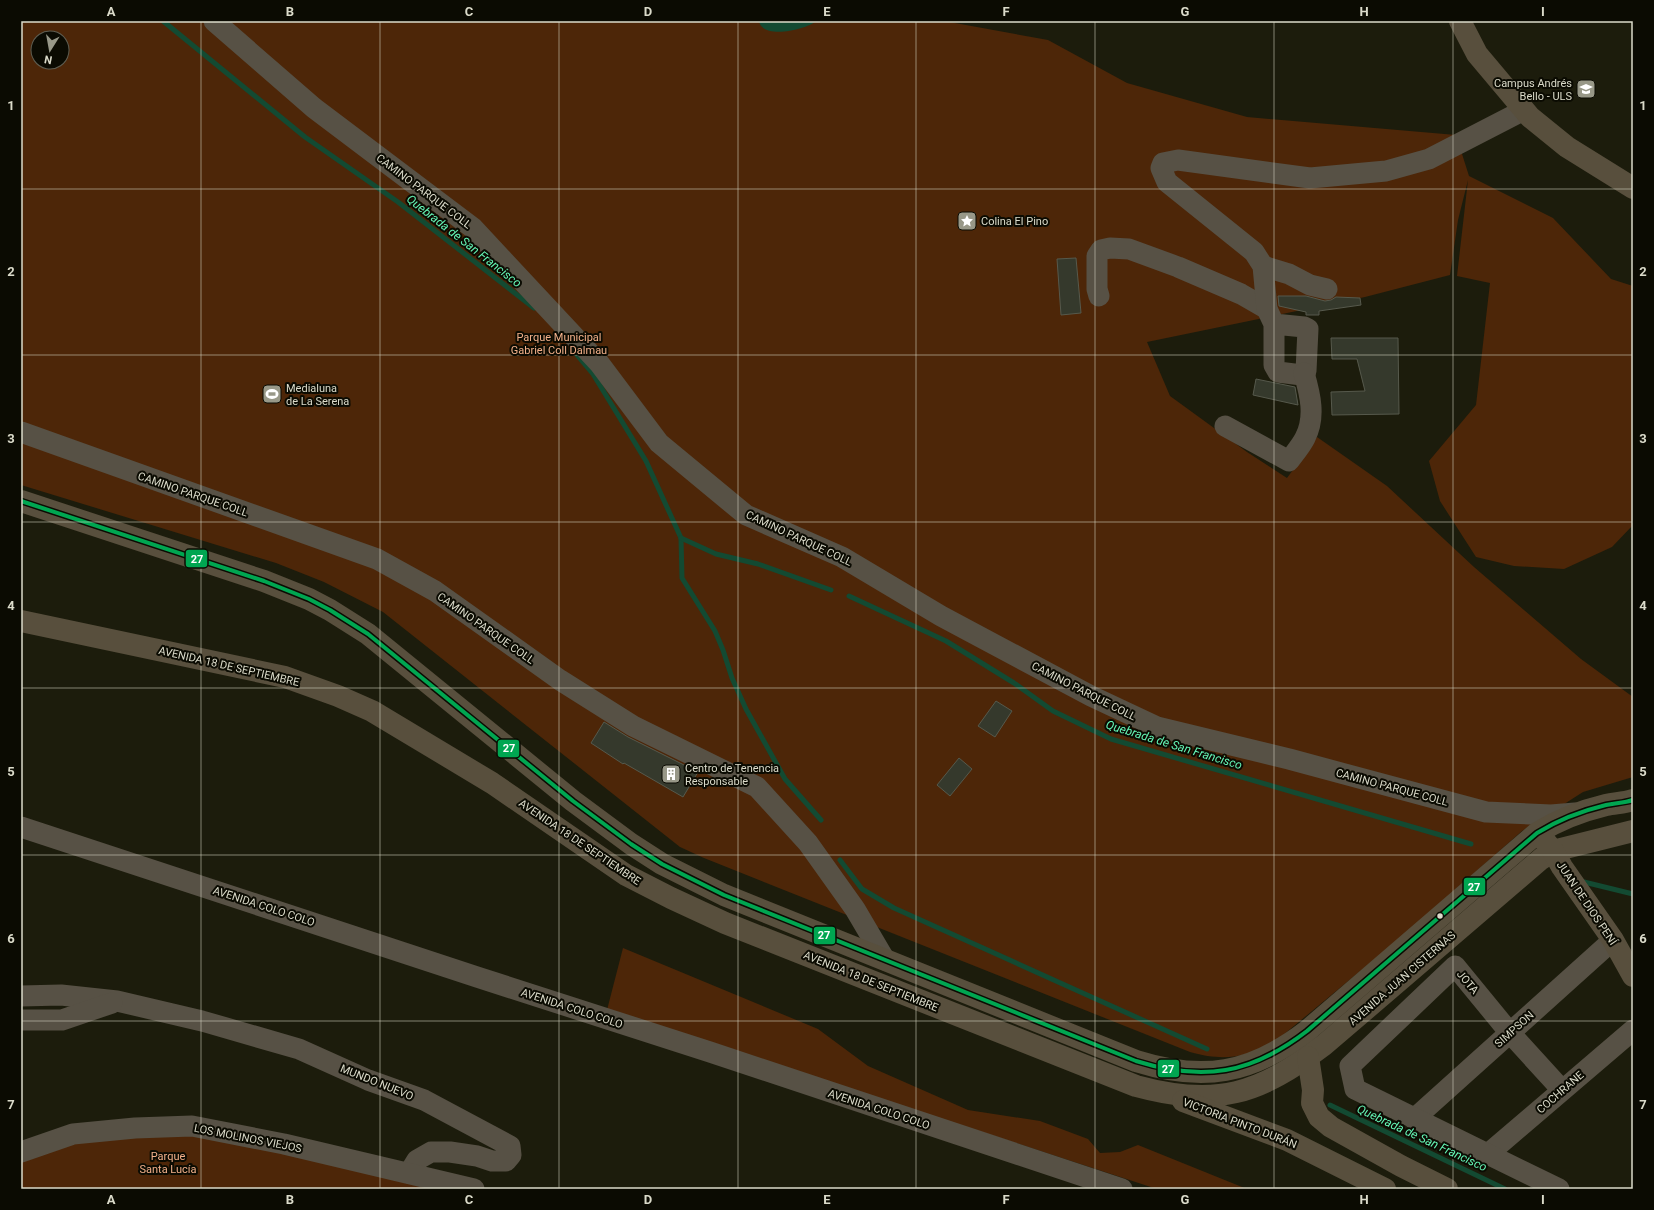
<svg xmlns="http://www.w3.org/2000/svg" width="1654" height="1210" font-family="Roboto,sans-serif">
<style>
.green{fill:#4d2608;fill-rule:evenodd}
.water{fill:#134a32}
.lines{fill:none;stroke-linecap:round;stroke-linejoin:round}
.stream{stroke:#134a32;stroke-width:5}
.building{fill:#35392c;stroke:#56594c}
.minor{stroke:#575145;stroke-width:21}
.major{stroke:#584f3d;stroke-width:22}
.bus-1-casing{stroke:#0b0b02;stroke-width:7}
.bus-1{stroke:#00a651;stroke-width:4}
.grid{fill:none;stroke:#dbdbca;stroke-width:1;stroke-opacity:0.55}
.bus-dot{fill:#dbdbca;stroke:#0b0b02;stroke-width:1.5}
.labels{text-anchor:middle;stroke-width:4;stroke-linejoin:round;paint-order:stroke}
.poi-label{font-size:11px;fill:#dbdbca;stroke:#0b0b02;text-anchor:start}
.street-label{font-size:11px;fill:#dbdbca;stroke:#0b0b02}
.park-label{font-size:11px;fill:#f2b08a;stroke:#0b0b02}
.water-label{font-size:12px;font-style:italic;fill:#65f6b6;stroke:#0b0b02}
.line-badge{stroke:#0b0b02;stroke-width:1.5}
.badge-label{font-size:11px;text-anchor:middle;font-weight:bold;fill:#fff}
.neatline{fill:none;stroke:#dbdbca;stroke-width:1.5}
.grid-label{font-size:13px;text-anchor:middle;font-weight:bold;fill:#dbdbca}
</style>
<rect width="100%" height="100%" fill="#1c1c0c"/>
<g class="green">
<path d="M 21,21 L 944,21 L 1048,40 L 1127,83 L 1247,117 L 1456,135 L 1469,176 L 1553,218 L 1611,279 L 1633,286 L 1633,525 L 1612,547 L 1564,569 L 1514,566 L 1476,557 L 1440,501 L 1429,461 L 1476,405 L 1490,283 L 1457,276 L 1468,180 L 1458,220 L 1450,275 L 1365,297 L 1147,342 L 1170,396 L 1247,452 L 1287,478 L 1317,437 L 1387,486 L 1474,567 L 1581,659 L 1633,697 L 1633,777 L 1583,792 L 1522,831 L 1405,934 L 1271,1045 C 1240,1058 1223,1061 1190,1052 L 704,858 L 680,847 L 383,612 L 324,582 L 276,563 L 21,485 ZM 38,38 L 62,38 L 62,62 L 38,62 Z"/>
<polygon points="623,948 818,1029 868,1066 968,1110 1040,1121 1088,1139 1100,1153 1120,1152 1138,1145 1247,1189 1157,1189 607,1010"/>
<polygon points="191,1135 282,1153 432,1189 21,1189 21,1162 75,1143 136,1137"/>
</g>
<path class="water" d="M 759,21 L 816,21 C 806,30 762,40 759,21 Z"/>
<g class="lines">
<g class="stream">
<polyline points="163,21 305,137 398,202 534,308"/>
<polyline points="577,355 593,374 646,461 681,538 682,578 715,631 723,650 732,678 746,709 785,779 821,820"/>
<polyline points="681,538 716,554 758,564 831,590"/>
<polyline points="849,596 946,641 1014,683 1053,711 1111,739 1471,844"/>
<polyline points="840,860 862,889 894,908 1207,1049"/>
<polyline points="1584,882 1633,894"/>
<polyline points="1330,1105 1505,1189"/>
</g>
</g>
<g class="building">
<polygon points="1076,258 1081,313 1061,315 1057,259"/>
<polygon points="1278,296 1306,296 1325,301 1331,300 1336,297 1360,298 1361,305 1319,311 1319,315 1306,315 1306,312 1279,306"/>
<polygon points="1331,338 1398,338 1399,414 1332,415 1331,392 1365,391 1357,359 1332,359"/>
<polygon points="1256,379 1295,387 1298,405 1253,395"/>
<polygon points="996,701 1012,711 995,737 978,726"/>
<polygon points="604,722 628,737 698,772 683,797 624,763 623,764 591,743"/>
<polygon points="959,758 972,769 950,796 937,785"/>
</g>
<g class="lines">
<g class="minor">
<polyline points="214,21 314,108 473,228 599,363 659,443 746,515 842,557 941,616 1091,696 1157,727 1289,759 1486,812 1551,815 1575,813"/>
<polyline points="1263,266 1289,274 1310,285 1327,289"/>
<polyline points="1099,296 1097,289 1097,256 1101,250 1110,248 1129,249 1178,267 1241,294 1267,309"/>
<polyline points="1274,324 1304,327 1308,329 1306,371 1302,375 1278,372 1274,365 1274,324 1267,309 1263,266 1254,252 1167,182 1161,168 1163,163 1178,160 1310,178 1386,171 1429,159 1524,110"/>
<path d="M 1225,426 L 1289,461 C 1294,454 1301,446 1305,438 C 1316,417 1310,394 1304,373"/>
<polyline points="21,432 377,559 435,591 560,680 633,726 757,787 808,843 855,909 885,960"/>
<polyline points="21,827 477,977 710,1052 1122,1189"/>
<polyline points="21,996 61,995 117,1001 202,1021 299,1049 368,1080 424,1100 510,1146 511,1155 506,1161 492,1161 477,1156 450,1152 431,1152 417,1160 409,1173"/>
<polyline points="21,1020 62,1020 112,1003"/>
<polyline points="1414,1119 1613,940"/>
<polyline points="21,1152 73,1134 135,1128 192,1126 284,1144 474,1189"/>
<polyline points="1488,1154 1633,1030"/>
<polyline points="1559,1189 1355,1089 1350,1066 1455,966 1510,1033 1562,1090"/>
</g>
<g class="major">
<polyline points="1460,21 1477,54 1530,117 1567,147 1633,188"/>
<path d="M 21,501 L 264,581 L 309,599 L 330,610 L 368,634 L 573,801 L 631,844 L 662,864 L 724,895 L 1136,1061 C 1203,1082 1251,1074 1307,1031 L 1537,833 C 1558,820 1581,811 1606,805 C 1615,803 1624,803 1633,800"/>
<path d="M 21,621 L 285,677 L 338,696 L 372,711 L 492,783 L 626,875 L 671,898 L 725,923 L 1136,1086 C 1217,1108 1259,1094 1324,1045 L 1541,859 L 1553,851 L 1633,831"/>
<polyline points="1544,840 1553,851 1562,867 1613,940 1633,976"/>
<polyline points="1308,1057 1313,1090 1312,1103 1319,1117 1331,1127 1401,1166 1447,1189"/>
<polyline points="1183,1101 1287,1140 1385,1189"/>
</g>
<defs>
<path id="bus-1" d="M 21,501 L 264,581 L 309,599 L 330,610 L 368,634 L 573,801 L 631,844 L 662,864 L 724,895 L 1136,1061 C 1203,1082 1251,1074 1307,1031 L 1537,833 C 1558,820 1581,811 1606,805 C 1615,803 1624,803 1633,800"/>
</defs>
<use href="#bus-1" class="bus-1-casing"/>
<use href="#bus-1" class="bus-1"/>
</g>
<path class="grid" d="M 201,21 L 201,1189M 380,21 L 380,1189M 559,21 L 559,1189M 738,21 L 738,1189M 916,21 L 916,1189M 1095,21 L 1095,1189M 1274,21 L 1274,1189M 1453,21 L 1453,1189M 21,189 L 1633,189M 21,355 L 1633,355M 21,522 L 1633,522M 21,688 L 1633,688M 21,855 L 1633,855M 21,1021 L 1633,1021"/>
<defs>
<symbol id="university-square" viewBox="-11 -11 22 22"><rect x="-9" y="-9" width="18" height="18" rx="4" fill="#989888" stroke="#0b0b02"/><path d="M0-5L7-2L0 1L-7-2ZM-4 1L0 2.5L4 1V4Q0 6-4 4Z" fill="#fff"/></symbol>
<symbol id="sight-square" viewBox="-11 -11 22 22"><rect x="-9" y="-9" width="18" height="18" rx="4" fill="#989888" stroke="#0b0b02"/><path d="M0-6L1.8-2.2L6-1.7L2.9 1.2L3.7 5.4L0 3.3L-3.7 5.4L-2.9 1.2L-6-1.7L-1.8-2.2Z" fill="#fff"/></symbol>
<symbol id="stadium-square" viewBox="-11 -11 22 22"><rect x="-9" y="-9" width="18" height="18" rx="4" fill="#989888" stroke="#0b0b02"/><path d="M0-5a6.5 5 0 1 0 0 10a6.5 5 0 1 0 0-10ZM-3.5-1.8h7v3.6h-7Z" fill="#fff"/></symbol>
<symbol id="building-square" viewBox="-11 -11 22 22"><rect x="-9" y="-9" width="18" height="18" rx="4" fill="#989888" stroke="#0b0b02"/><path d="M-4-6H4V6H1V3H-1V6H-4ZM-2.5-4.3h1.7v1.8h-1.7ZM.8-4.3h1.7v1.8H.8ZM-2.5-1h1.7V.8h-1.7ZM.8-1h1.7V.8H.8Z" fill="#fff"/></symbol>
</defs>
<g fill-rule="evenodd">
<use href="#university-square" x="1575" y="78" width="22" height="22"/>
<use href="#sight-square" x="956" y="210" width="22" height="22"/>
<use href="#stadium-square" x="261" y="383" width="22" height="22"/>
<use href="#building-square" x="660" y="763" width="22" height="22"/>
</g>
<circle class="bus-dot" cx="1440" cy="916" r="3.5"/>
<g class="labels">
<g class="poi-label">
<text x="1572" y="87" text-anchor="end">Campus Andrés<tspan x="1572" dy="13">Bello - ULS</tspan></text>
<text x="981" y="225">Colina El Pino</text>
<text x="286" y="392">Medialuna<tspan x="286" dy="13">de La Serena</tspan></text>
<text x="685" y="772">Centro de Tenencia<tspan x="685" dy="13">Responsable</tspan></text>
</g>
<g class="street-label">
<text transform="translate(424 191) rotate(37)" y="4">CAMINO PARQUE COLL</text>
<text transform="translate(193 494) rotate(19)" y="4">CAMINO PARQUE COLL</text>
<text transform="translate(799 538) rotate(25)" y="4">CAMINO PARQUE COLL</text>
<text transform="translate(486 628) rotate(35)" y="4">CAMINO PARQUE COLL</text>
<text transform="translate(229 666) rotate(13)" y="4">AVENIDA 18 DE SEPTIEMBRE</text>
<text transform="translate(1084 691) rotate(27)" y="4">CAMINO PARQUE COLL</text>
<text transform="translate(1392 787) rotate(15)" y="4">CAMINO PARQUE COLL</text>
<text transform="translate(580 842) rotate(34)" y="4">AVENIDA 18 DE SEPTIEMBRE</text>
<text transform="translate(1587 903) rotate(56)" y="4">JUAN DE DIOS PENÍ</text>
<text transform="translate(264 906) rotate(18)" y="4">AVENIDA COLO COLO</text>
<text transform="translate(1402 978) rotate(-41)" y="4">AVENIDA JUAN CISTERNAS</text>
<text transform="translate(871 981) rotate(22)" y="4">AVENIDA 18 DE SEPTIEMBRE</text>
<text transform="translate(1468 982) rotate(50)" y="4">JOTA</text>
<text transform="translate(572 1008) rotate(18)" y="4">AVENIDA COLO COLO</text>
<text transform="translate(1514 1029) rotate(-42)" y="4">SIMPSON</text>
<text transform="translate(377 1082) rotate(22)" y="4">MUNDO NUEVO</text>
<text transform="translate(1560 1092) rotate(-41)" y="4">COCHRANE</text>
<text transform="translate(879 1109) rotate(18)" y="4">AVENIDA COLO COLO</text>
<text transform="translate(1240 1123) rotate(21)" y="4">VICTORIA PINTO DURÁN</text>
<text transform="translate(248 1138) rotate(11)" y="4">LOS MOLINOS VIEJOS</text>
</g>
<g class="park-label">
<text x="559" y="341">Parque Municipal<tspan x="559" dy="13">Gabriel Coll Dalmau</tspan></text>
<text x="168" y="1160">Parque<tspan x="168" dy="13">Santa Lucía</tspan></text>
</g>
<g class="water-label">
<text transform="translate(464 241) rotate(38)" y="4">Quebrada de San Francisco</text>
<text transform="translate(1174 745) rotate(17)" y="4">Quebrada de San Francisco</text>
<text transform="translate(1422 1138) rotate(25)" y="4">Quebrada de San Francisco</text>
</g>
</g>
<g class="line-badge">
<rect x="185" y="549" width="23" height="19" rx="4" fill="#00a651"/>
<rect x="497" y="739" width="23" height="19" rx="4" fill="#00a651"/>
<rect x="1463" y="877" width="23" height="19" rx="4" fill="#00a651"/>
<rect x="813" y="926" width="23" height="19" rx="4" fill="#00a651"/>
<rect x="1157" y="1059" width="23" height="19" rx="4" fill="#00a651"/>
</g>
<g class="badge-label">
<text x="197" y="563">27</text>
<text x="509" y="752">27</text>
<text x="1474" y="891">27</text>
<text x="824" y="939">27</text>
<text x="1168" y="1073">27</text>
</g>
<rect width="1654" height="1210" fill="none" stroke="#0b0b02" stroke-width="44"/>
<g transform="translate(50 50) rotate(191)"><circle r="19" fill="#0b0b02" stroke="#5e5e52"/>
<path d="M0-3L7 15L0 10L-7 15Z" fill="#989888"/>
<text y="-6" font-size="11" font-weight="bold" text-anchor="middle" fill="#dbdbca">N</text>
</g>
<rect x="22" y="22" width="1610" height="1166" class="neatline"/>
<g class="grid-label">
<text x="111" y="16">A</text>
<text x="290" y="16">B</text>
<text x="469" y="16">C</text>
<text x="648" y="16">D</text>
<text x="827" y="16">E</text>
<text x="1006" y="16">F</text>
<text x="1185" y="16">G</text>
<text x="1364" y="16">H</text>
<text x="1543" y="16">I</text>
<text x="11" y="110">1</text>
<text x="1643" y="110">1</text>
<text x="11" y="276">2</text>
<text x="1643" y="276">2</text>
<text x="11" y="443">3</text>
<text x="1643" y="443">3</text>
<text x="11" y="610">4</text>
<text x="1643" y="610">4</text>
<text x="11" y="776">5</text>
<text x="1643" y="776">5</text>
<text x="11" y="943">6</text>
<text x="1643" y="943">6</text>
<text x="11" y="1109">7</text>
<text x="1643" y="1109">7</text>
<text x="111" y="1204">A</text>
<text x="290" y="1204">B</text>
<text x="469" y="1204">C</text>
<text x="648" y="1204">D</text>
<text x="827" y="1204">E</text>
<text x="1006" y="1204">F</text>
<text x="1185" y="1204">G</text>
<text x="1364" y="1204">H</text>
<text x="1543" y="1204">I</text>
</g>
</svg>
